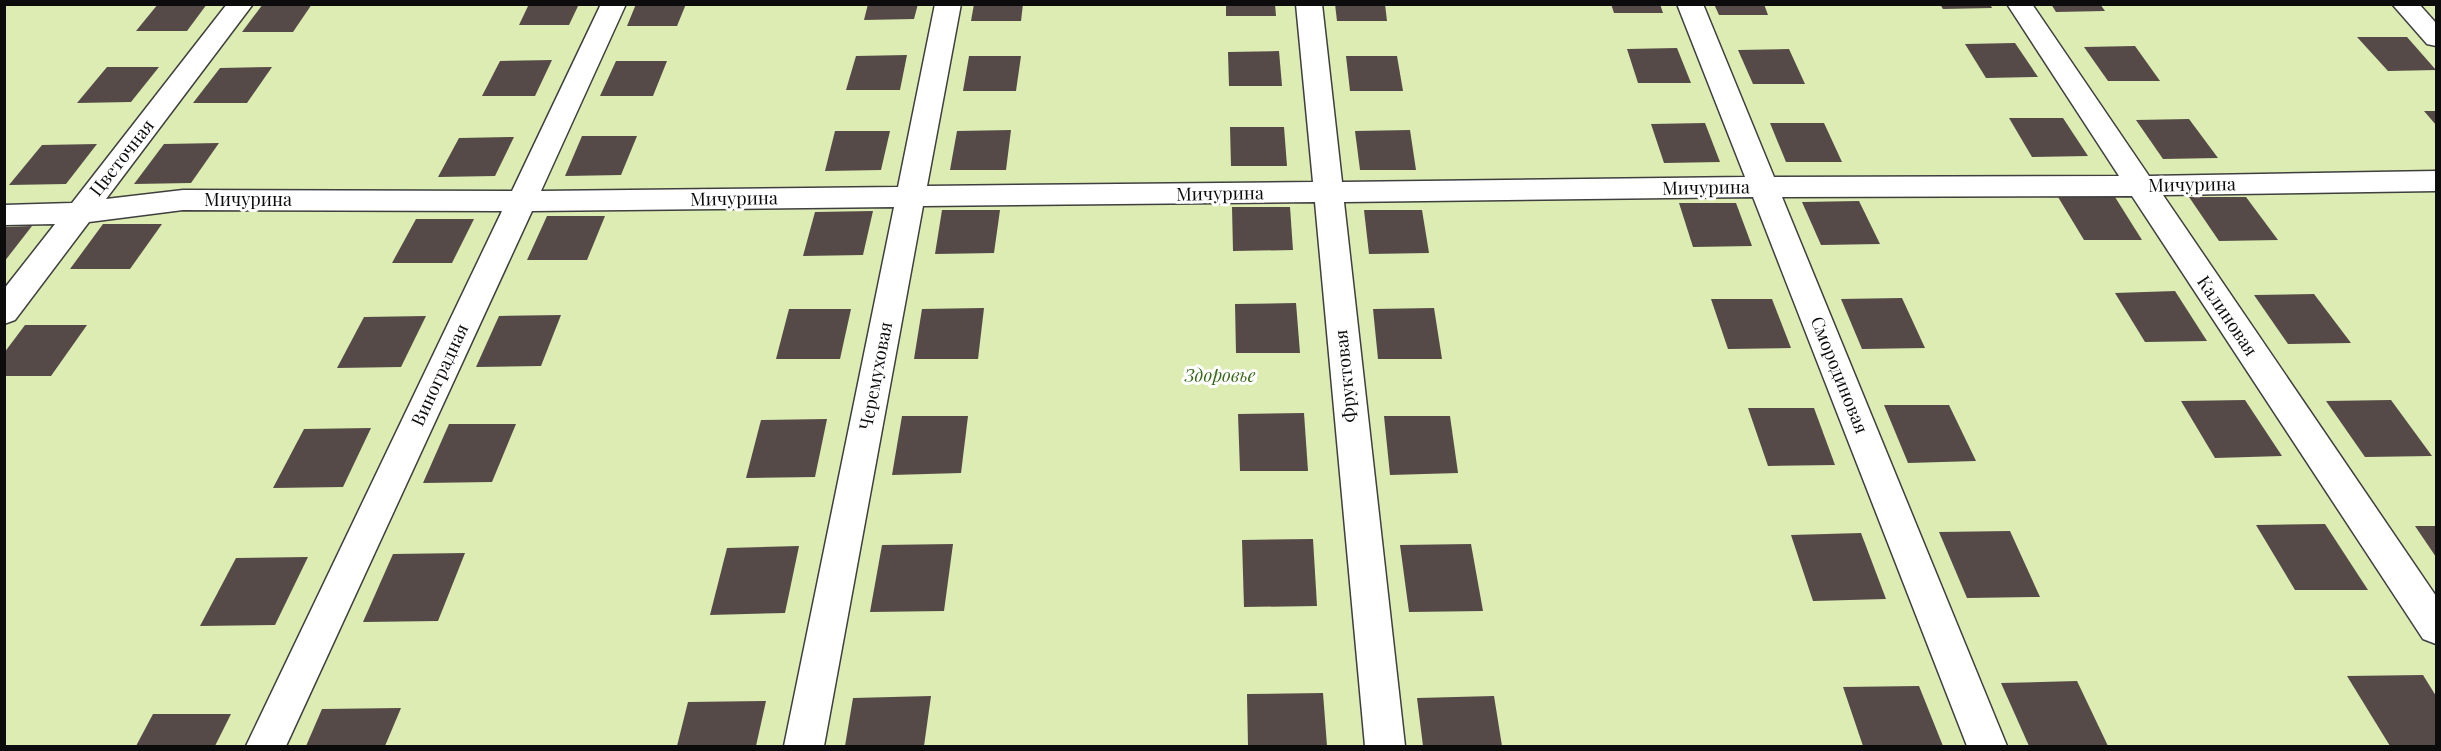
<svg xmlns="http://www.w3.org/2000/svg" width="2441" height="751" font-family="'Playfair Display',serif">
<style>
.green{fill:#dcecb2}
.building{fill:#554a48}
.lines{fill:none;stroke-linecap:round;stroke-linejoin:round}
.street-casing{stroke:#3f3f3f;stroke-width:3}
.street{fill:#fff;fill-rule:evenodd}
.labels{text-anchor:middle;stroke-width:6;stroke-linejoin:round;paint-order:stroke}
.street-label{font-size:18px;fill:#0c0c0c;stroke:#fff}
.park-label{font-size:18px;font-style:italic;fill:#396819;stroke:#fff}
</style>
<rect width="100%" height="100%" fill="#fff7eb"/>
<rect class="green" x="5" y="5" width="2431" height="741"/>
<g class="building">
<polygon points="158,4 207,4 187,31 136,31"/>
<polygon points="263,4 312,4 293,32 242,32"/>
<polygon points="529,4 579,4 569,25 519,25"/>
<polygon points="636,4 686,4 677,26 627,26"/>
<polygon points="868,4 918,4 914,19 864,20"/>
<polygon points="974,4 1023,4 1021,21 971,21"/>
<polygon points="1226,4 1275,4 1276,16 1226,16"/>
<polygon points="1335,4 1385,4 1387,21 1337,21"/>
<polygon points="1611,4 1660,4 1663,13 1614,13"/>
<polygon points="1714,4 1764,4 1768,15 1719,15"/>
<polygon points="1940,4 1990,4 1992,8 1943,9"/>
<polygon points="2051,4 2100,4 2105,11 2056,12"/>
<polygon points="2357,37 2407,37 2436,70 2388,71"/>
<polygon points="2015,43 2038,77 1986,78 1965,44"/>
<polygon points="2135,46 2160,81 2108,81 2084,47"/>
<polygon points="1677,48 1691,83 1638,83 1627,49"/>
<polygon points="1789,49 1805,84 1753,84 1738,50"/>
<polygon points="1279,51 1282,86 1229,86 1228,52"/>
<polygon points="907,55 900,90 846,90 856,56"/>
<polygon points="969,56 1021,56 1016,91 963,91"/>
<polygon points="1346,56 1397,56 1403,91 1350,91"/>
<polygon points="552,60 535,96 482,96 500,61"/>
<polygon points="616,61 667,61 653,96 600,96"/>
<polygon points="107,67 159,67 131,102 77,103"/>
<polygon points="272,67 247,103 193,103 220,68"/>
<polygon points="2424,111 2436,111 2436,125"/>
<polygon points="2009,118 2063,118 2088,156 2032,157"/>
<polygon points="2189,119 2218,158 2163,159 2136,120"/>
<polygon points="1705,123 1720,162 1664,163 1651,124"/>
<polygon points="1770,123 1824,123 1842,162 1786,162"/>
<polygon points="1230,127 1284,127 1287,166 1231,166"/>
<polygon points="1011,130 1006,170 950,170 957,131"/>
<polygon points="1410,130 1416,170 1360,170 1355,131"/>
<polygon points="835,131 890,131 881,170 825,171"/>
<polygon points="582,136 637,136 621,175 565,176"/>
<polygon points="514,137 495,176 438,177 459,138"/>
<polygon points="219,143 191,183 134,184 164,144"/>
<polygon points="97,144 66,184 9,185 42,145"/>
<polygon points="2058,197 2115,197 2142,240 2084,240"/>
<polygon points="2189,197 2246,197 2278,240 2219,241"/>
<polygon points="1859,201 1880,244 1821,245 1802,202"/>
<polygon points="1679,203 1736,203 1752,246 1693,247"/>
<polygon points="1232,207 1290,207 1293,250 1233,251"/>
<polygon points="942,210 1000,210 994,253 935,254"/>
<polygon points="1364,210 1422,210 1429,253 1369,254"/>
<polygon points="873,211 863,255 803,256 815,212"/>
<polygon points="547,216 605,216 587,260 527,260"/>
<polygon points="416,219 474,219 452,263 392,263"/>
<polygon points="103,224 162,224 130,269 70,269"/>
<polygon points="32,226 4,262 4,227"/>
<polygon points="2175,291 2207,341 2145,342 2115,293"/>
<polygon points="2314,294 2351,343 2288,344 2254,295"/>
<polygon points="1902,298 1925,348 1862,349 1841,299"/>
<polygon points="1711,299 1772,299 1791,348 1728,349"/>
<polygon points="1296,303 1300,353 1236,353 1235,304"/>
<polygon points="984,308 978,359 914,359 922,309"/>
<polygon points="1434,308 1442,359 1378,359 1373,309"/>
<polygon points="789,309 851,309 840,359 776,359"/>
<polygon points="561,315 541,366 476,367 499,316"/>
<polygon points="426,316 401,367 337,368 364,317"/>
<polygon points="25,325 87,325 51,376 4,376 4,353"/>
<polygon points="2245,400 2282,456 2215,458 2181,401"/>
<polygon points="2391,400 2432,456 2365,457 2326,401"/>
<polygon points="1884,405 1949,405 1976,461 1908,463"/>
<polygon points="1748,408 1814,408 1835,465 1768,466"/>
<polygon points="1304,413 1308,471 1240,471 1238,414"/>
<polygon points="902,416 968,416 961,473 892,475"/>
<polygon points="1384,416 1450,416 1458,473 1390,475"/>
<polygon points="827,419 815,477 746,478 761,420"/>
<polygon points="449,424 516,424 492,482 423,483"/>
<polygon points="371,428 343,487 273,488 304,429"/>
<polygon points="2325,524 2368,590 2295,590 2256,525"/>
<polygon points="2415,526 2436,526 2436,557"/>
<polygon points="2010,531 2040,597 1967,598 1939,532"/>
<polygon points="1861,533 1886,599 1813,601 1791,535"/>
<polygon points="1313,539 1317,606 1244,607 1242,540"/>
<polygon points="953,544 944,611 870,612 882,545"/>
<polygon points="1471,544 1483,611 1409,612 1400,545"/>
<polygon points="799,546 785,613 710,615 727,548"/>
<polygon points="465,553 438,621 363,622 393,554"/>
<polygon points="308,557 275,625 200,626 236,558"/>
<polygon points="2423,675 2436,696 2436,746 2390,746 2347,676"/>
<polygon points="2077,681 2108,746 2029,746 2001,683"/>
<polygon points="1919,686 1943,746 1863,746 1843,687"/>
<polygon points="1323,693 1327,746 1248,746 1247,694"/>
<polygon points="931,696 924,746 845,746 853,698"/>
<polygon points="1494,696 1502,746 1423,746 1417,698"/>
<polygon points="766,701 756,746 677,746 688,702"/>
<polygon points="401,708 385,746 306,746 322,709"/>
<polygon points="153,714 231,714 215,746 136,746"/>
</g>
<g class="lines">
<defs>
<g id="street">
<polygon points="227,4 253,4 106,199 183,190 512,191 601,4 626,4 541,191 898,187 935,4 961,4 927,186 1313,182 1296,4 1322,4 1342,182 1745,177 1677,4 1703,4 1774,177 2119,176 2007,4 2032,4 2149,176 2436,171 2436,191 2163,195 2436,596 2436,644 2423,639 2132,196 1782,197 2007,746 1967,746 1753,197 1344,202 1405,746 1365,746 1315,202 923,206 824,746 784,746 894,207 532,211 286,746 246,746 502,211 183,210 89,222 15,320 4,324 4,289 55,224 4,225 4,205 72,203"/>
<polygon points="2392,4 2419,4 2436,23 2436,46 2427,44"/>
</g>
</defs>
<use href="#street" class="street-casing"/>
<use href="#street" class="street"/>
</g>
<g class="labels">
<g class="street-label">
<text transform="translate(122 158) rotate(-52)" y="6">Цветочная</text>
<text transform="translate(2192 185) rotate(-1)" y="6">Мичурина</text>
<text transform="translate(1706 188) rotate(-1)" y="6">Мичурина</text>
<text transform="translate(1220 194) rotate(-1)" y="6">Мичурина</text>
<text transform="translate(734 199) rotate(-1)" y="6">Мичурина</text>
<text x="248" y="206">Мичурина</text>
<text transform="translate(2227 316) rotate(56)" y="6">Калиновая</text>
<text transform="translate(440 375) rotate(-65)" y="6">Виноградная</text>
<text transform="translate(1839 375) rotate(68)" y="6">Смородиновая</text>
<text transform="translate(876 376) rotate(-79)" y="6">Черемуховая</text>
<text transform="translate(1346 376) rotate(-96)" y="6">Фруктовая</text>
</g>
<g class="park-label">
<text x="1220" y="382">Здоровье</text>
</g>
</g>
<rect width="2441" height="751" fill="none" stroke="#0c0c0c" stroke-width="12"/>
</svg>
